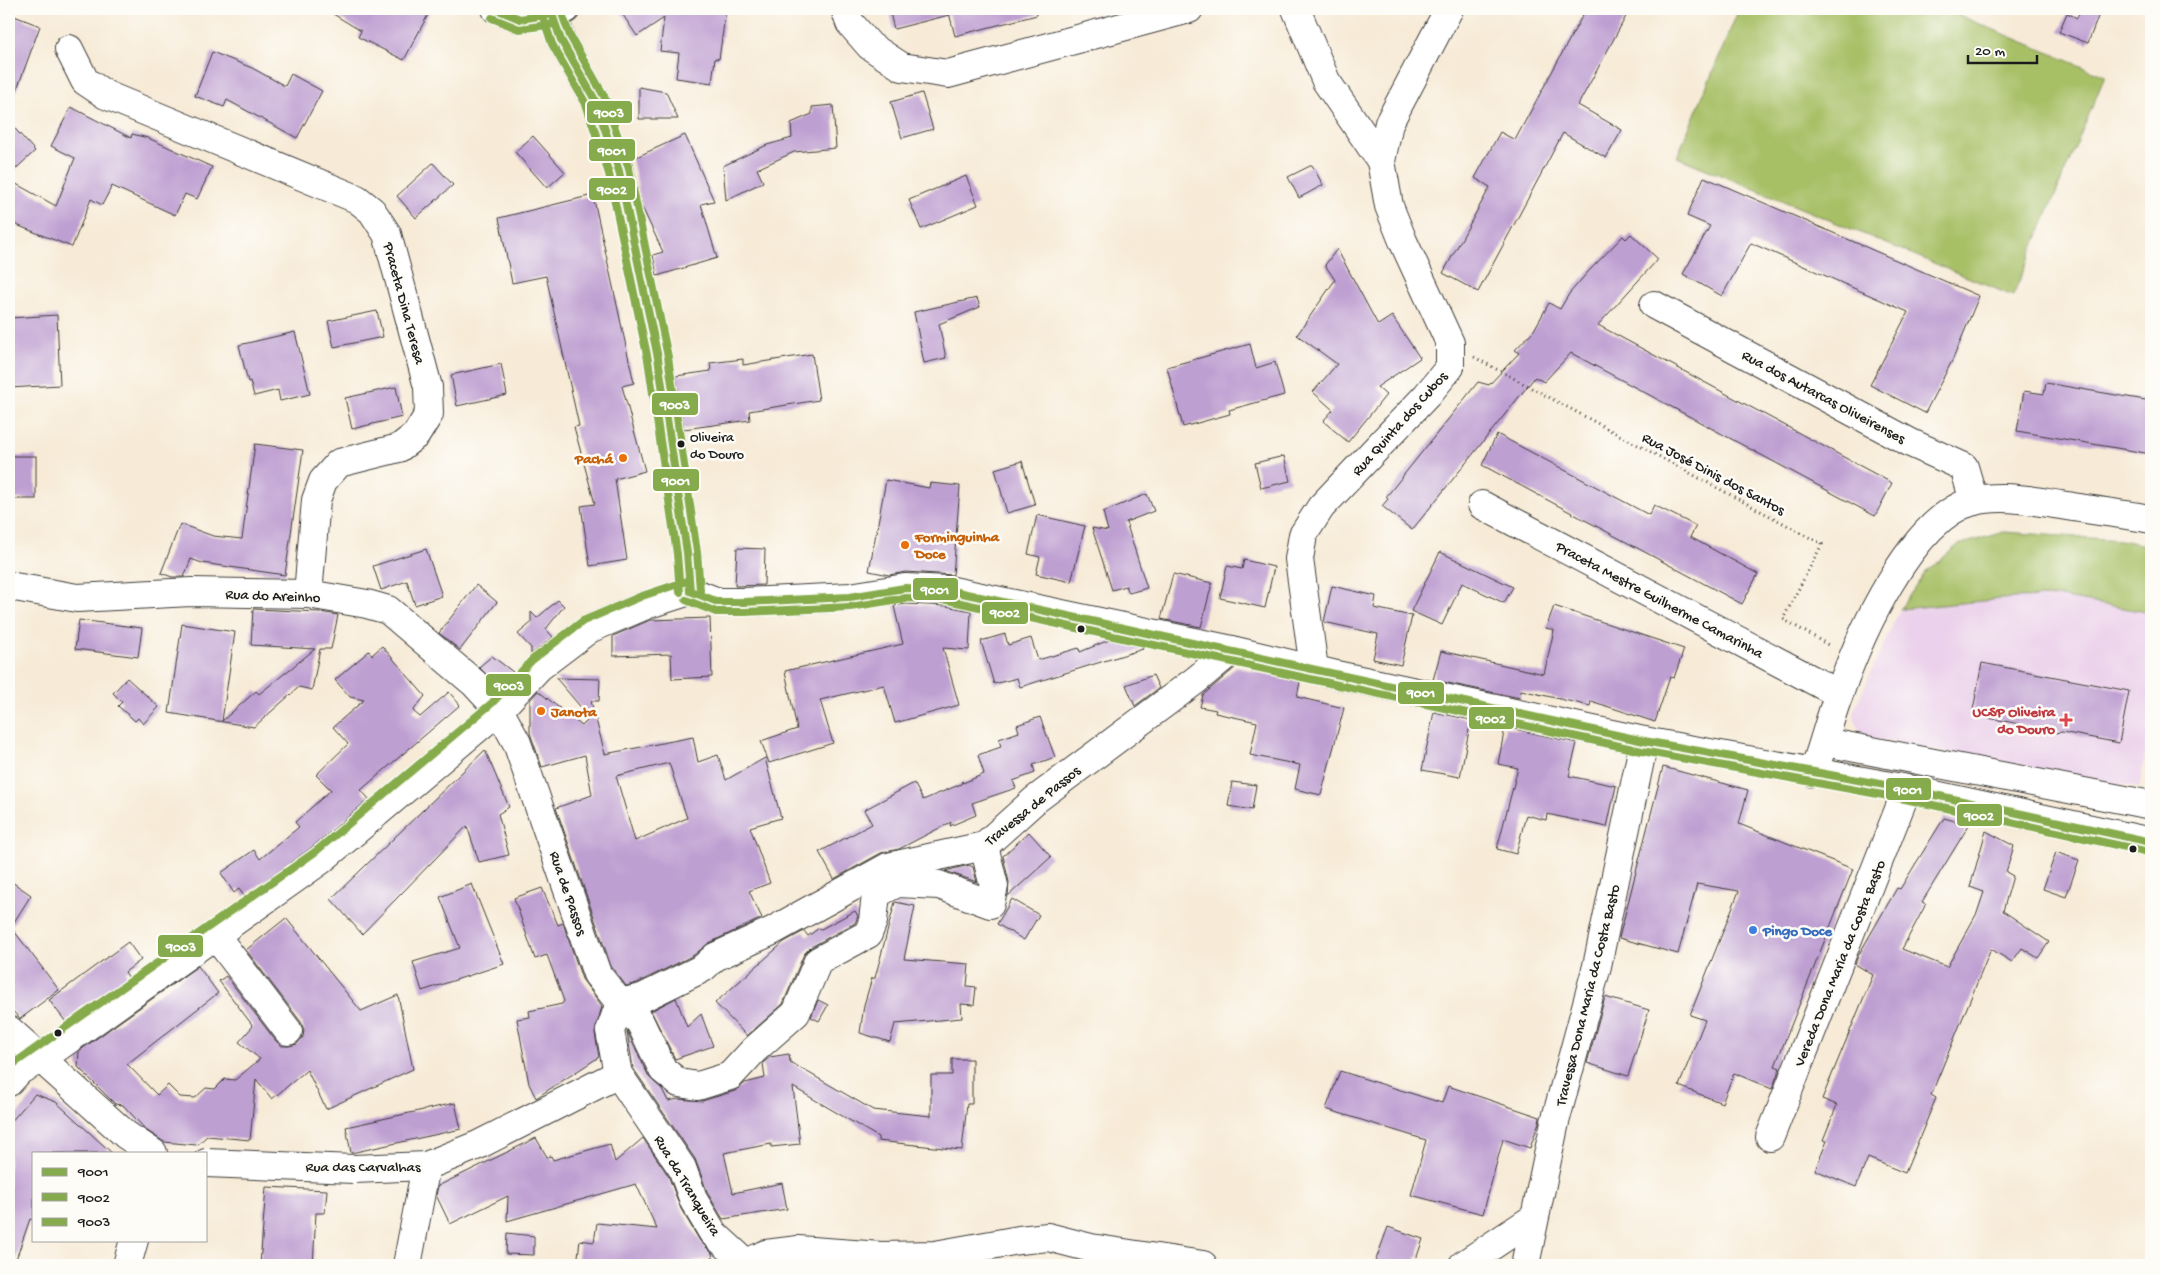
<svg xmlns="http://www.w3.org/2000/svg" width="2160" height="1274" font-family="'Gochi Hand',sans-serif">
<style>
.built{fill:#ebd1eb}
.green{fill:#a7c066;stroke:#626e41}
.building{fill:#be9fd1;fill-rule:evenodd}
.lines{fill:none;stroke-linecap:round;stroke-linejoin:round}
.minor-casing{stroke:#3d3b38;stroke-width:30}
.path{stroke:#3d3b38;stroke-width:3;stroke-dasharray:1 4;stroke-linecap:butt}
.minor{stroke:#fff;stroke-width:28}
.bus-1-casing{stroke:#fdfcf7;stroke-width:11}
.bus-2-casing{stroke:#fdfcf7;stroke-width:11}
.bus-3-casing{stroke:#fdfcf7;stroke-width:11}
.bus-1{stroke:#85ab4c;stroke-width:8}
.bus-2{stroke:#85ab4c;stroke-width:8}
.bus-3{stroke:#85ab4c;stroke-width:8}
.bus-dot{fill:#1c1c1c;stroke:#fdfcf7;stroke-width:2}
.food-dot{fill:#e8710a;stroke:#fdfcf7;stroke-width:2}
.health-dot{fill:#e0444e;stroke:#fdfcf7;stroke-width:2}
.shop-dot{fill:#3f7fe0;stroke:#fdfcf7;stroke-width:2}
.labels{text-anchor:middle;stroke-width:5;stroke-linejoin:round;paint-order:stroke}
.bus-label{font-size:14px;fill:#1c1c1c;stroke:#fdfcf7;text-anchor:start}
.street-label{font-size:15px;fill:#1c1c1c;stroke:#fdfcf7}
.food-label{font-size:15px;font-weight:bold;fill:#c56008;stroke:#fdfcf7;text-anchor:start}
.health-label{font-size:15px;font-weight:bold;fill:#be3a42;stroke:#fdfcf7;text-anchor:end}
.shop-label{font-size:15px;font-weight:bold;fill:#366cbe;stroke:#fdfcf7;text-anchor:start}
.line-badge{stroke:#fdfcf7;stroke-width:2}
.badge-label{font-size:14px;text-anchor:middle;font-weight:bold;fill:#fff}
</style>
<rect width="100%" height="100%" fill="#fdfcf7"/>
<filter id="ink" filterUnits="userSpaceOnUse"><feTurbulence type="fractalNoise" baseFrequency=".02" numOctaves="2"/><feDisplacementMap in="SourceGraphic" scale="10" xChannelSelector="R" yChannelSelector="G"/><feConvolveMatrix kernelMatrix="1 2 1 2 8 2 1 2 1" color-interpolation-filters="sRGB"/></filter>
<filter id="wash" filterUnits="userSpaceOnUse"><feTurbulence type="fractalNoise" baseFrequency=".0096" numOctaves="4" result="noise"/><feDisplacementMap in="SourceGraphic" scale="20" xChannelSelector="R" yChannelSelector="G"/><feGaussianBlur stdDeviation="1.12" result="paint"/><feColorMatrix in="noise" values="0 0 0 0 0 0 0 0 0 0 0 0 0 0 0 0 0 1.4 0 .05"/><feComposite in="paint" operator="in"/></filter>
<g filter="url(#wash)">
<rect width="100%" height="100%" fill="#f7ebd7"/>
<polygon class="built" points="2060,597 2151,613 2151,727 2139,788 1869,738 1860,731 1855,720 1854,710 1900,609 2013,598"/>
<g class="green">
<polygon points="1739,9 1944,9 2105,76 2013,296 1677,157"/>
<polygon points="2004,532 2120,540 2151,546 2151,613 2060,597 2013,598 1900,609 1925,573 1958,545"/>
</g>
<g id="blocks">
<g class="building">
<polygon points="325,9 431,9 404,60 358,37 361,31"/>
<polygon points="619,9 726,9 719,59 715,58 712,83 676,78 679,53 660,51 664,18 637,36"/>
<polygon points="889,9 948,9 949,15 894,29"/>
<polygon points="948,9 1036,9 1037,15 955,36"/>
<polygon points="1586,9 1630,9 1578,105 1622,130 1606,158 1563,133 1478,292 1443,273 1490,187 1475,178 1500,132 1515,140"/>
<polygon points="2081,9 2101,9 2088,43 2059,32 2067,13 2077,18"/>
<polygon points="9,14 40,26 11,106 9,105"/>
<polygon points="212,52 252,68 285,86 291,74 322,91 297,138 227,100 224,107 195,96"/>
<polygon points="639,87 666,92 678,119 639,119"/>
<polygon points="922,93 933,129 902,138 891,102"/>
<polygon points="833,105 836,148 794,152 757,169 763,182 726,200 723,166 767,145 792,138 791,123 812,114 812,107"/>
<polygon points="71,107 131,138 132,134 148,138 212,167 197,199 185,194 175,215 112,186 102,205 91,199 72,247 9,222 9,180 56,206 75,158 51,146"/>
<polygon points="9,122 35,151 9,175"/>
<polygon points="685,135 714,201 701,204 717,258 657,276 653,255 663,252 642,207 632,159"/>
<polygon points="533,136 565,172 547,188 515,152"/>
<polygon points="433,163 453,185 416,218 397,196"/>
<polygon points="1312,165 1323,185 1299,198 1288,177"/>
<polygon points="966,176 978,205 921,229 909,200"/>
<polygon points="1704,177 1979,296 1953,359 1925,413 1870,385 1908,312 1751,243 1722,296 1683,274 1710,226 1687,216"/>
<polygon points="593,195 634,383 622,386 645,471 615,479 627,560 590,566 581,506 595,504 574,427 579,426 546,276 512,283 499,218"/>
<polygon points="1631,234 1658,259 1598,325 1892,483 1875,516 1571,353 1544,382 1535,377 1412,530 1382,506 1388,499 1386,497 1478,382 1489,385 1519,353 1515,350 1534,330 1549,303 1560,309 1569,294 1587,273 1623,236 1626,239"/>
<polygon points="1337,249 1378,325 1392,316 1420,358 1377,387 1386,395 1348,442 1323,421 1333,410 1313,392 1337,364 1297,335 1335,280 1325,265"/>
<polygon points="977,298 980,307 939,324 946,358 924,363 914,312"/>
<polygon points="377,311 383,337 334,347 328,321"/>
<polygon points="57,315 60,385 9,388 9,318"/>
<polygon points="295,332 310,394 280,401 278,390 254,396 250,381 248,382 239,345"/>
<polygon points="1250,344 1256,368 1275,362 1284,395 1229,410 1230,414 1183,427 1167,367"/>
<polygon points="812,354 819,400 749,411 750,420 684,429 676,376 711,371 710,363 743,359 743,365"/>
<polygon points="501,364 507,395 457,406 451,375"/>
<polygon points="2046,383 2151,401 2151,454 2017,431 2024,391 2044,394"/>
<polygon points="396,387 402,417 352,429 345,398"/>
<polygon points="1497,434 1649,515 1654,505 1696,526 1690,537 1758,574 1742,604 1482,465"/>
<polygon points="255,444 303,450 285,575 202,563 191,559 184,577 172,577 161,573 180,524 213,536 242,539"/>
<rect x="9" y="456" width="27" height="43"/>
<polygon points="1284,456 1290,481 1261,488 1255,463"/>
<polygon points="1022,461 1035,505 1007,513 995,469"/>
<polygon points="886,480 929,488 930,483 960,486 953,575 906,572 889,575 869,571"/>
<polygon points="1147,494 1154,511 1126,522 1147,588 1129,593 1126,586 1112,590 1092,528 1108,531 1103,512"/>
<polygon points="1037,515 1085,526 1071,582 1036,574 1040,557 1028,554"/>
<polygon points="737,548 765,549 764,585 735,586"/>
<polygon points="426,549 442,596 415,605 407,581 381,590 373,566"/>
<polygon points="1440,552 1513,587 1504,603 1462,583 1442,625 1411,611"/>
<polygon points="1244,560 1274,567 1265,608 1220,598 1227,566 1242,569"/>
<polygon points="1173,574 1212,583 1201,627 1161,619"/>
<polygon points="476,585 497,602 460,650 439,633"/>
<polygon points="1332,586 1376,596 1374,608 1412,616 1401,665 1373,659 1378,634 1324,622"/>
<polygon points="558,600 564,606 546,629 553,637 531,654 531,648 518,634 531,623 531,612 537,618"/>
<polygon points="906,604 946,606 971,611 969,650 943,648 959,705 895,723 884,685 820,700 833,743 769,763 761,741 797,729 785,671 903,644 894,606"/>
<polygon points="1554,606 1684,649 1674,678 1670,677 1655,722 1591,701 1590,706 1521,690 1520,698 1433,680 1441,651 1544,674 1554,630 1546,628"/>
<polygon points="253,609 320,612 338,615 331,649 320,649 312,690 299,687 254,727 169,713 182,624 235,632 222,721 256,691 259,694 315,649 251,645"/>
<polygon points="710,618 712,677 672,679 671,654 613,656 613,636 650,620"/>
<polygon points="79,620 142,628 138,657 75,649"/>
<polygon points="1005,634 1008,645 1031,638 1038,660 1079,648 1080,652 1109,640 1142,647 1143,649 1020,687 1017,678 994,684 981,641"/>
<polygon points="382,646 425,696 413,711 420,717 449,692 460,705 361,790 369,799 311,848 244,896 239,889 234,893 221,873 254,850 260,859 299,827 295,822 331,790 316,775 348,744 333,727 364,700 350,697 335,680 369,651 372,655"/>
<polygon points="492,656 513,672 499,687 479,667"/>
<polygon points="1982,663 2129,691 2119,743 2062,732 2044,734 2025,725 1972,715"/>
<polygon points="1236,667 1300,682 1297,697 1344,708 1321,795 1295,789 1300,765 1250,755 1257,722 1215,713 1216,710 1200,707 1203,695"/>
<polygon points="1153,675 1159,688 1135,706 1126,685"/>
<polygon points="127,678 159,707 143,724 138,718 135,721 118,706 122,702 113,693"/>
<path d="M 556,678 L 600,679 L 599,701 L 591,701 L 605,754 L 693,737 L 698,762 L 718,755 L 726,780 L 765,758 L 781,818 L 750,827 L 770,883 L 749,891 L 762,918 L 709,943 L 694,955 L 637,983 L 626,986 L 611,966 L 556,808 L 592,795 L 585,755 L 542,767 L 530,733 L 530,700 L 538,691 L 582,726 L 590,718 ZM 669,763 L 687,818 L 635,841 L 616,776 Z"/>
<polygon points="1434,712 1471,720 1460,777 1422,770"/>
<polygon points="1040,717 1055,757 1033,765 1035,773 1013,781 1016,788 972,803 976,815 950,826 951,822 899,849 881,853 834,879 819,852 872,824 864,810 914,783 923,800 961,784 962,781 963,783 984,774 978,755 1001,747 999,739 1019,732 1017,725"/>
<polygon points="1505,727 1577,743 1569,776 1616,786 1607,827 1547,814 1546,820 1526,815 1516,854 1497,849 1518,768 1498,764"/>
<polygon points="485,750 509,807 498,814 509,855 479,862 467,826 362,934 331,899"/>
<polygon points="1663,767 1748,790 1739,824 1853,869 1775,1066 1780,1068 1772,1089 1734,1073 1722,1103 1679,1086 1705,1020 1690,1015 1739,891 1697,884 1678,954 1619,938"/>
<polygon points="1232,782 1256,785 1252,810 1228,806"/>
<polygon points="1944,818 1969,825 1922,902 1926,904 1902,949 1947,967 1977,913 1984,892 1970,887 1986,831 2014,846 2006,872 2013,876 2003,911 2049,942 2038,958 2022,948 2012,962 1991,949 1931,1095 1936,1098 1905,1173 1868,1158 1856,1187 1815,1170 1827,1141 1823,1140 1837,1105 1822,1099 1873,975 1855,964 1858,956 1897,888 1900,889"/>
<polygon points="1029,832 1051,857 1008,896 1009,882 1003,856"/>
<polygon points="2056,852 2079,860 2066,897 2043,889"/>
<polygon points="969,865 973,867 977,882 945,871"/>
<polygon points="9,880 31,895 11,927 59,990 20,1019 9,1007"/>
<polygon points="472,884 504,964 422,991 413,962 460,948 440,897"/>
<polygon points="542,888 558,925 563,923 582,979 602,1006 595,1033 599,1057 536,1098 529,1084 517,1019 530,1017 529,1011 562,1004 564,1001 547,955 535,959 514,898"/>
<polygon points="1012,899 1039,915 1024,940 997,924"/>
<polygon points="895,902 915,906 904,959 969,964 967,986 976,987 974,1005 961,1004 962,1018 895,1024 890,1042 860,1033 864,1005 872,978 875,978"/>
<polygon points="855,911 858,916 855,923 811,947 804,954 783,1004 747,1036 715,1003 784,942 804,931 808,936 819,928 821,929"/>
<polygon points="286,918 361,1011 398,995 413,1069 326,1109 307,1070 272,1099 256,1079 250,1140 207,1136 197,1145 164,1142 146,1130 123,1105 115,1104 78,1067 79,1051 198,966 218,993 127,1064 157,1095 168,1085 180,1097 195,1098 206,1088 215,1089 225,1079 235,1080 260,1059 239,1042 253,1026 219,981 226,976 276,1041 282,1046 289,1046 297,1044 303,1037 304,1030 301,1022 246,950"/>
<polygon points="128,942 141,960 125,972 129,978 66,1022 49,1000"/>
<polygon points="1605,997 1649,1010 1628,1076 1587,1063"/>
<polygon points="676,998 687,1027 701,1014 713,1046 675,1059 651,1011"/>
<polygon points="818,1000 828,1005 819,1021 811,1017"/>
<polygon points="627,1031 649,1077 662,1089 668,1101 679,1099 702,1101 735,1091 745,1083 765,1078 763,1063 770,1057 789,1054 790,1062 873,1110 931,1116 931,1075 952,1075 952,1059 972,1059 972,1104 967,1104 962,1150 878,1141 878,1137 793,1087 800,1144 771,1147 771,1144 724,1153 733,1193 782,1183 787,1209 723,1219 708,1194 695,1159 633,1068"/>
<polygon points="1340,1071 1442,1103 1448,1086 1540,1117 1539,1122 1530,1148 1503,1139 1483,1214 1411,1195 1426,1140 1326,1109"/>
<polygon points="35,1094 56,1102 112,1153 34,1153 34,1220 30,1219 14,1265 9,1265 9,1124"/>
<polygon points="455,1103 461,1129 351,1153 346,1127"/>
<polygon points="536,1138 547,1157 551,1156 553,1160 610,1144 615,1162 643,1138 668,1175 681,1209 700,1241 712,1253 713,1258 673,1265 577,1265 580,1240 594,1242 597,1223 657,1229 636,1184 507,1221 508,1196 450,1224 436,1195 438,1186"/>
<polygon points="266,1187 327,1190 325,1213 316,1213 313,1265 260,1265"/>
<polygon points="1388,1227 1423,1239 1414,1265 1374,1265"/>
<polygon points="507,1233 534,1236 534,1255 506,1254"/>
</g>
</g>
</g>
<g filter="url(#ink)">
<use href="#blocks" fill-opacity="0" stroke="#3d3b38" stroke-width="1"/>
<g class="lines">
<defs>
<g id="minor">
<polyline points="496,9 520,19 552,14 566,9"/>
<polyline points="552,9 561,40 595,100 619,171 658,358 687,553 690,591"/>
<polyline points="845,9 850,23 870,46 902,67 948,74 1189,9"/>
<polyline points="1296,9 1326,81 1381,161"/>
<polyline points="69,49 85,81 106,95 357,199 372,211 387,234 428,387 429,414 416,435 399,448 339,463 323,481 316,500 308,594"/>
<polyline points="1654,305 1911,443 1964,467 1974,501"/>
<polyline points="1482,505 1839,694"/>
<polyline points="9,586 77,598 191,592 308,594 367,604 388,610 474,683 499,710 517,743 597,974 620,1003 640,1022 663,1070 679,1083 698,1086 730,1076 754,1050 796,1013 818,961 868,934 873,921 876,894 897,883 939,885 990,904 994,886 984,846"/>
<polyline points="1314,669 1299,559 1303,535 1321,507 1427,395 1450,367 1450,343 1403,241 1389,206 1381,161 1389,123 1449,9"/>
<polyline points="1825,742 2151,805"/>
<path d="M 1813,773 C 1823,747 1829,720 1839,694 C 1859,637 1911,517 1974,501 C 2002,494 2033,501 2061,505 C 2091,510 2121,514 2151,519"/>
<polyline points="215,935 288,1031"/>
<polyline points="620,1003 642,998 703,968 715,957 772,931 888,867 984,846 1035,800 1196,680 1232,650"/>
<polyline points="620,1003 610,1031 618,1074 682,1168 694,1201 713,1233 748,1265"/>
<polyline points="9,1030 126,1135 153,1153"/>
<polyline points="9,1082 20,1070 41,1059 321,860 499,710 539,667 589,629 646,605 690,591 718,602 745,602 850,597 905,588 948,590 1232,650 1337,675 1644,741 1907,789 2151,842"/>
<polyline points="1770,1137 1907,789"/>
<polyline points="206,1163 354,1169 426,1166 478,1145 618,1074"/>
<polyline points="747,1263 766,1254 798,1250 881,1256 935,1255 1019,1240 1048,1237 1091,1248 1203,1265"/>
<polyline points="127,1265 134,1240"/>
<polyline points="407,1265 426,1166"/>
<polyline points="1463,1265 1534,1218"/>
<polyline points="1525,1265 1555,1122 1597,966 1644,741"/>
</g>
</defs>
<use href="#minor" class="minor-casing"/>
<polyline class="path" points="1474,357 1822,544 1783,619 1830,646"/>
<use href="#minor" class="minor"/>
<defs>
<g id="bus-1">
<polyline points="496,9 520,19 552,14"/>
<polyline points="552,14 561,40 595,100 619,171 658,358 687,553 690,591"/>
<polyline points="690,591 718,602 745,602 850,597 905,588 948,590 1644,741 1907,789 2151,842"/>
</g>
<g id="bus-2">
<polyline points="543,17 552,44 586,104 609,174 648,360 677,554 680,592"/>
<polyline points="492,18 519,29 554,24"/>
<polyline points="686,600 716,612 745,612 850,607 906,598 947,600 1642,751 1905,799 2149,852"/>
</g>
<g id="bus-3">
<polyline points="561,11 570,36 604,96 629,169 668,357 697,552 700,590"/>
<polyline points="9,1067 315,852 492,703 532,660 583,621 642,596 687,581"/>
</g>
</defs>
<use href="#bus-1" class="bus-1-casing"/>
<use href="#bus-2" class="bus-2-casing"/>
<use href="#bus-3" class="bus-3-casing"/>
<use href="#bus-1" class="bus-1"/>
<use href="#bus-2" class="bus-2"/>
<use href="#bus-3" class="bus-3"/>
</g>
</g>
<g class="bus-dot">
<circle cx="681" cy="444" r="4.5"/>
<circle cx="1081" cy="629" r="4.5"/>
<circle cx="2133" cy="849" r="4.5"/>
<circle cx="58" cy="1033" r="4.5"/>
</g>
<g class="food-dot">
<circle cx="623" cy="458" r="5"/>
<circle cx="905" cy="545" r="5"/>
<circle cx="541" cy="711" r="5"/>
</g>
<path class="health-dot" d="M2063.5 712.5h5v5h5v5h-5v5h-5v-5h-5v-5h5z"/>
<circle class="shop-dot" cx="1753" cy="930" r="5"/>
<g class="labels">
<g class="bus-label">
<text x="690" y="441">Oliveira<tspan x="690" dy="17">do Douro</tspan></text>
</g>
<g class="street-label">
<text transform="translate(405 303) rotate(75)" y="5">Praceta Dina Teresa</text>
<text transform="translate(1824 396) rotate(28)" y="5">Rua dos Autarcas Oliveirenses</text>
<text transform="translate(1399 423) rotate(-48)" y="5">Rua Quinta dos Cubos</text>
<text transform="translate(1714 473) rotate(28)" y="5">Rua José Dinis dos Santos</text>
<text transform="translate(273 595) rotate(2)" y="5">Rua do Areinho</text>
<text transform="translate(1660 599) rotate(28)" y="5">Praceta Mestre Guilherme Camarinha</text>
<text transform="translate(1032 805) rotate(-39)" y="5">Travessa de Passos</text>
<text transform="translate(569 893) rotate(71)" y="5">Rua de Passos</text>
<text transform="translate(1839 963) rotate(-68)" y="5">Vereda Dona Maria da Costa Basto</text>
<text transform="translate(1587 995) rotate(-76)" y="5">Travessa Dona Maria da Costa Basto</text>
<text x="363" y="1171">Rua das Carvalhas</text>
<text transform="translate(688 1185) rotate(59)" y="5">Rua da Tranqueira</text>
</g>
<g class="food-label">
<text x="613" y="463" text-anchor="end">Pachá</text>
<text x="915" y="541">Forminguinha<tspan x="915" dy="17">Doce</tspan></text>
<text x="551" y="716">Janota</text>
</g>
<g class="health-label">
<text x="2055" y="716">UCSP Oliveira<tspan x="2055" dy="17">do Douro</tspan></text>
</g>
<g class="shop-label">
<text x="1763" y="935">Pingo Doce</text>
</g>
</g>
<g class="line-badge">
<rect x="586" y="100" width="47" height="24" rx="5" fill="#85ab4c"/>
<rect x="588" y="138" width="48" height="24" rx="5" fill="#85ab4c"/>
<rect x="588" y="177" width="48" height="24" rx="5" fill="#85ab4c"/>
<rect x="651" y="392" width="48" height="24" rx="5" fill="#85ab4c"/>
<rect x="652" y="468" width="48" height="24" rx="5" fill="#85ab4c"/>
<rect x="912" y="577" width="47" height="24" rx="5" fill="#85ab4c"/>
<rect x="981" y="601" width="48" height="24" rx="5" fill="#85ab4c"/>
<rect x="485" y="673" width="47" height="24" rx="5" fill="#85ab4c"/>
<rect x="1397" y="681" width="48" height="24" rx="5" fill="#85ab4c"/>
<rect x="1468" y="706" width="47" height="24" rx="5" fill="#85ab4c"/>
<rect x="1885" y="777" width="47" height="24" rx="5" fill="#85ab4c"/>
<rect x="1956" y="803" width="47" height="24" rx="5" fill="#85ab4c"/>
<rect x="157" y="934" width="47" height="24" rx="5" fill="#85ab4c"/>
</g>
<g class="badge-label">
<text x="609" y="117">9003</text>
<text x="612" y="155">9001</text>
<text x="612" y="194">9002</text>
<text x="675" y="409">9003</text>
<text x="676" y="485">9001</text>
<text x="935" y="594">9001</text>
<text x="1005" y="617">9002</text>
<text x="509" y="690">9003</text>
<text x="1421" y="697">9001</text>
<text x="1491" y="723">9002</text>
<text x="1908" y="794">9001</text>
<text x="1979" y="820">9002</text>
<text x="181" y="951">9003</text>
</g>
<rect width="2160" height="1274" fill="none" stroke="#fdfcf7" stroke-width="30"/>
<rect x="32" y="1152" width="175" height="90" fill="#fdfcf7" stroke="#a3a29f"/>
<rect x="42" y="1168" width="25" height="8" fill="#85ab4c" stroke="#a3a29f"/>
<text x="78" y="1176" font-size="15" fill="#1c1c1c">9001</text>
<rect x="42" y="1193" width="25" height="8" fill="#85ab4c" stroke="#a3a29f"/>
<text x="78" y="1202" font-size="15" fill="#1c1c1c">9002</text>
<rect x="42" y="1218" width="25" height="8" fill="#85ab4c" stroke="#a3a29f"/>
<text x="78" y="1226" font-size="15" fill="#1c1c1c">9003</text>
<path d="M1968 55v8h69v-8" fill="none" stroke="#1c1c1c" stroke-width="2.5"/>
<text x="1975" y="55" font-size="15" fill="#1c1c1c" stroke="#fdfcf7" stroke-width="4" paint-order="stroke">20 m</text>
</svg>
